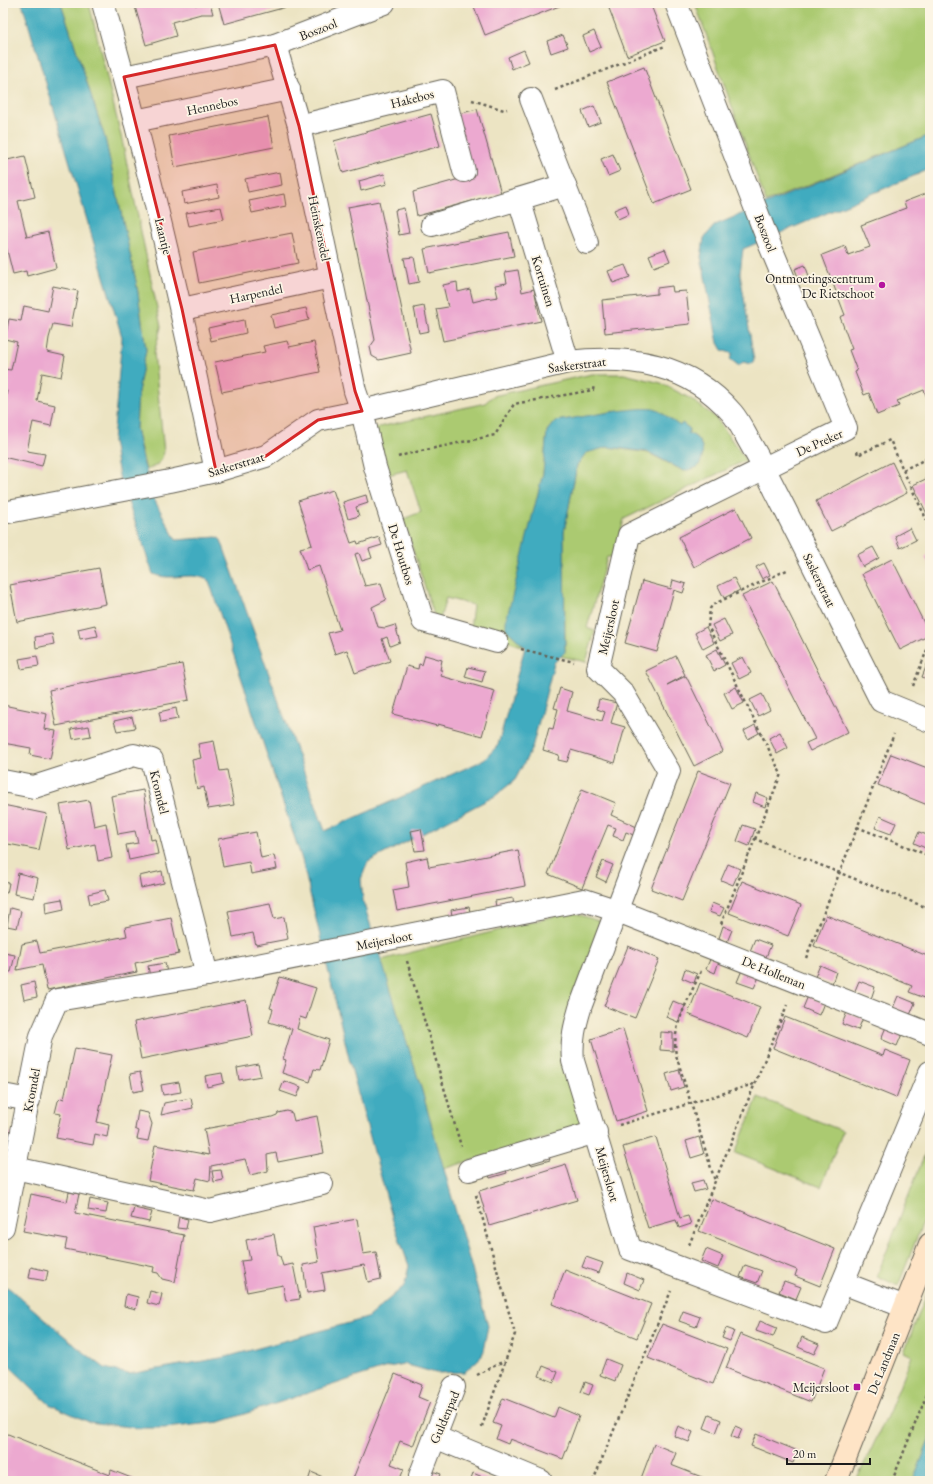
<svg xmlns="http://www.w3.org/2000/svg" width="933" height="1484" font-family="'EB Garamond',serif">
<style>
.green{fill:#abca71;stroke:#647346}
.water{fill:#40abbf;stroke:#2e646e}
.building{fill:#eca9d0}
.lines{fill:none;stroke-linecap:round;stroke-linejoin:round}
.street-casing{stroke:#656256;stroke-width:24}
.secondary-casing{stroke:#656256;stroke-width:24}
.path{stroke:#656256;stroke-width:2.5;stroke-dasharray:3 3;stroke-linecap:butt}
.street{stroke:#fff;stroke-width:22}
.secondary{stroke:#fee4c6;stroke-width:22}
.marked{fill:#d62828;fill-opacity:0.2;stroke:#d62828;stroke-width:3;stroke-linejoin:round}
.poi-dot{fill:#b5179e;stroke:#fcf5e5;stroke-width:1.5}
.labels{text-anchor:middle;stroke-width:3.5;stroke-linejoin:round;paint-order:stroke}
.street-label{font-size:13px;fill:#1c1c1c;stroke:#fcf5e5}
.poi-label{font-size:13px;fill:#1c1c1c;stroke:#fcf5e5;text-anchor:end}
</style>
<rect width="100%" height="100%" fill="#fcf5e5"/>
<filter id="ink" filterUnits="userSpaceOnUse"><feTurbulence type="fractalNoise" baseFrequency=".025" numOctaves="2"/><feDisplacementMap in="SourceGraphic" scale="8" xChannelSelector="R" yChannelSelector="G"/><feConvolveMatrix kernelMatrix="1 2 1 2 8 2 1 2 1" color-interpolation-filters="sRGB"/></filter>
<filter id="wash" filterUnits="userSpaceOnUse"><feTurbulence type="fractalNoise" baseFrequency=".012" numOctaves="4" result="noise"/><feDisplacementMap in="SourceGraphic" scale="16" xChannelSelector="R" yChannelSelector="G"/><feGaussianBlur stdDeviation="0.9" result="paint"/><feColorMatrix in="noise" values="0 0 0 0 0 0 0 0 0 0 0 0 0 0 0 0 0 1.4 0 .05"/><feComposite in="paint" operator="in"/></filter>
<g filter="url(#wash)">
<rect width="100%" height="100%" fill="#ece4c3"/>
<g class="green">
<path d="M 61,3 L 89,3 L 122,140 L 161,327 L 154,353 L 164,452 C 161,463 157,466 146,470 L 136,428 L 138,392 L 146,350 L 137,286 L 105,138 Z"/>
<polygon points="695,3 930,3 930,135 766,202"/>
<path d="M 592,374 L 624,374 L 661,383 L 691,399 L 715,417 L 746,460 L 624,519 L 615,557 L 607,557 L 587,628 L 595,631 L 586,662 L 560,656 L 565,652 L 564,532 L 577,465 L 586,452 L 608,447 L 648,453 L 684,471 L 698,467 C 706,454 704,438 688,433 L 690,429 L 682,423 L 680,427 L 613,411 L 598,415 L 555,421 L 547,431 L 543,473 L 506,629 L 525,647 L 470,629 L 473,605 L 446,598 L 440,619 L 434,615 L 403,519 L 421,512 L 407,470 L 388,475 L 375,428 L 485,403 L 493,396 Z"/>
<polygon points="571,912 605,923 563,1029 561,1054 586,1126 443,1169 422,1091 381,960"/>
<polygon points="758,1097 843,1131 821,1187 735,1153"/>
<polygon points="930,1141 930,1204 898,1286 877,1276"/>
<polygon points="930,1286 930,1438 913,1481 856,1481 889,1412 912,1356 904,1352"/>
</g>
<g class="water">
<path d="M 22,3 L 61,3 L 105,138 L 137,286 L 146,350 L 138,392 L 136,428 L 142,458 L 155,501 L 176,540 L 217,537 L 221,540 L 325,831 L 484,760 L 498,745 L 525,647 L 506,629 L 506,621 L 543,473 L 547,431 L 555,421 C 574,419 643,404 657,410 C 665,414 672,421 680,426 L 682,423 L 690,429 L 688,433 C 704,439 706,454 698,467 L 684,471 L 648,452 L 608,447 L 586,453 L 577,465 L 564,532 L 565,652 L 554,663 L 532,748 L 515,780 L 495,796 L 368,862 L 361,879 L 363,901 L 422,1091 L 488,1326 L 482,1356 L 465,1372 L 436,1373 L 404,1364 L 384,1368 L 220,1422 L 165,1428 L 137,1428 L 89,1422 L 49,1404 L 3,1360 L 3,1286 L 9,1288 L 77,1347 L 105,1368 L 129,1374 L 226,1357 L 367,1318 L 404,1286 L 409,1266 L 393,1221 L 352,1071 L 302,860 L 209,581 C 193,570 171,582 153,574 L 119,476 L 113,441 L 122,337 Z"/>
<polygon points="930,135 930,169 743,249 740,273 754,360 751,364 743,362 739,366 730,359 733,354 722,350 718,343 701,257 704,238 715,225"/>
<polygon points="930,1438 930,1481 913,1481"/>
</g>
<g id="blocks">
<g class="building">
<polygon points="134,3 195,3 195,5 210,3 213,14 201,14 172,22 176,36 146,45"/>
<polygon points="218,3 301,3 224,24"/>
<polygon points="567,3 485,35 473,4 475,3"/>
<polygon points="607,3 650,3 665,41 627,56"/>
<polygon points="594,31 601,47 589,52 583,36"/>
<polygon points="563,35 568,47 551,53 547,41"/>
<polygon points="524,50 529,62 512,69 508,57"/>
<polygon points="644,67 691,189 654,204 607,82"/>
<polygon points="594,106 601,122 588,127 582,111"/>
<polygon points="477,109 501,193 417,216 413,192 470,176 455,115"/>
<polygon points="431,114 440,146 343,173 334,141"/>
<polygon points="268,117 274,147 175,167 169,136"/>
<polygon points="613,154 620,171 608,176 601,159"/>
<polygon points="25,156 35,197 18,201 27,237 48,232 56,268 27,276 26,271 13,274 3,234 3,161"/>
<polygon points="280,172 282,185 248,192 245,179"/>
<polygon points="384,174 387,184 361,191 359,181"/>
<polygon points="217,185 219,197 184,204 182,192"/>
<polygon points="930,192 930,397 927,398 924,390 897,401 899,406 877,415 869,393 864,395 855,372 857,371 849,350 852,349 840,317 845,315 822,255 845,246 848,255 870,247 861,225 906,208 904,202"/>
<polygon points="284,194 286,206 252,213 249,201"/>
<polygon points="379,201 411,353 379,360 372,356 370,347 375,340 348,207"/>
<polygon points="626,205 629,214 618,219 614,210"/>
<polygon points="221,207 224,219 189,226 186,213"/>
<polygon points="404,208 409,233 399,235 395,210"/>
<polygon points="509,232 514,256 429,273 424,249"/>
<polygon points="292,233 298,263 199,283 193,252"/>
<polygon points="665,249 670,261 654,267 649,255"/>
<polygon points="414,257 419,282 409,284 404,258"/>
<polygon points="625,265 630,277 613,283 608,271"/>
<polygon points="805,265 809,276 799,280 795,269"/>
<polygon points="518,270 522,292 534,289 541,321 443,341 436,309 448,307 443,285 457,282 458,292 470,289 473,302 485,299 498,297 495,285 507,283 505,272"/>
<polygon points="53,286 78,291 71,327 53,324 49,338 47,352 65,356 61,377 42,373 37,401 55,405 51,426 33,422 27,451 45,454 42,466 3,457 3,411 7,391 3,390 3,369 11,370 17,342 5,339 9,319 21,321 24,306 48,311"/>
<polygon points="672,286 673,292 686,291 690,324 605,333 602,300 657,294 657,288"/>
<polygon points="424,306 429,331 419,333 414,308"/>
<polygon points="306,308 309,320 274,328 271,315"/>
<polygon points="244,320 246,333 211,341 208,328"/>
<polygon points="287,341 289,347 314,342 320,372 222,392 215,362 265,352 263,346"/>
<polygon points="892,462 907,493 831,531 816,501"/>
<polygon points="930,477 930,520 913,485"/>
<polygon points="333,490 351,543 357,541 358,544 379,537 382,545 369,549 372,558 362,561 359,553 355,554 365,586 381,583 386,600 372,607 378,627 385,628 395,625 400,642 390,646 387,637 382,639 390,661 355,673 347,650 335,654 328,633 340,630 319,566 307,570 300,548 312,545 298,501"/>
<polygon points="366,495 368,503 356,507 359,516 348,519 343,502"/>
<polygon points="736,508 751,538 694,567 679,537"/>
<polygon points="910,528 916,540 900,548 895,536"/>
<polygon points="873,547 879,558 863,567 857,555"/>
<polygon points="930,554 930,567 925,557"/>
<polygon points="892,559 930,635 900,650 862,574"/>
<polygon points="764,563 770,575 762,579 756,567"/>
<polygon points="99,568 106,604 17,622 10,585"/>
<polygon points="734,578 740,590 724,598 718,586"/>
<polygon points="673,580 686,584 683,593 674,590 657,652 625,643 642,581 671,589"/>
<polygon points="773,581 848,732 810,751 806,743 815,739 742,596"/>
<polygon points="724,619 732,635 720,641 712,625"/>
<polygon points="95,625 98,636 80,639 78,629"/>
<polygon points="706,627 714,643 703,649 695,633"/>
<polygon points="52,634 54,644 36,648 35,637"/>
<polygon points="717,649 725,665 714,671 706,655"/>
<polygon points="425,655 442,660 440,670 442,670 441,676 495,691 482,736 438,724 437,726 393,714 407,666 418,669 419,664 422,665"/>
<polygon points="37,656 39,666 21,669 19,659"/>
<polygon points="676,656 685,675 667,685 686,676 723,751 694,766 646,671"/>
<polygon points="743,657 751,673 739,679 731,663"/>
<polygon points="930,657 930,680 922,677"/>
<polygon points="182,664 189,700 56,726 49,690"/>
<polygon points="468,667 485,671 482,682 465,677"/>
<polygon points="736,687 744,703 732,709 724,693"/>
<polygon points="560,688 572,692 567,711 602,721 605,712 597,709 599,699 617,703 611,723 625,727 615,763 571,750 567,762 558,760 559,755 543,750 549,728 553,729 558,709 554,708"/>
<polygon points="762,694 770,710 758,716 750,700"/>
<polygon points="3,705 47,714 44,729 56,731 50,759 30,755 31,748 3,743"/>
<polygon points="176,708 178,719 161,722 159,712"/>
<polygon points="132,717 135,728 117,731 114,721"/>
<polygon points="755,725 759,733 748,739 744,731"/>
<polygon points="89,726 91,736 73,739 71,729"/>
<polygon points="780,732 788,748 777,754 769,738"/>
<polygon points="214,741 220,771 227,770 234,805 208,809 204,787 197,789 192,760 201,758 198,744"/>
<polygon points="891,754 930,769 930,806 878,785"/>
<polygon points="698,771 730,783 682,901 651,889"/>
<polygon points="582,789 616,803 611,815 639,828 636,836 626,832 623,840 613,836 616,828 608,825 582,888 548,874"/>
<polygon points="143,790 151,840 155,839 158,854 129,860 126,845 138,843 135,831 118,834 111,796"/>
<polygon points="756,793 768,798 765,807 753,802"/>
<polygon points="89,800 94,826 106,823 112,858 98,861 95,844 69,850 60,805"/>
<polygon points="3,805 47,814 39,850 3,843"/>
<polygon points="880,816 896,823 891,834 875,828"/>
<polygon points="743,825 755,829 749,846 737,841"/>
<polygon points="421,829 425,850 415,851 411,831"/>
<polygon points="256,832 261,858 274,855 277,869 251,874 249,862 223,867 218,839"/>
<polygon points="919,832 930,836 930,850 914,843"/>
<polygon points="518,850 525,886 397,911 393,890 409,887 405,862 427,857 429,867"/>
<polygon points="603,861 613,865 606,882 596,877"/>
<polygon points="728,864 740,869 733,885 721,880"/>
<polygon points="162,871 164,883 141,888 139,876"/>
<polygon points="18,873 38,878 34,898 14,894"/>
<polygon points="742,881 801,905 788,936 729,913"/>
<polygon points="3,882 9,883 7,893 3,892"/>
<polygon points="105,890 108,901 90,904 88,894"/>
<polygon points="513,898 514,908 497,912 495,901"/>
<polygon points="62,899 64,909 46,913 45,902"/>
<polygon points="270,903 274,919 284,917 288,939 256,945 253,933 233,937 228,911"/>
<polygon points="712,903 724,908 720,916 709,912"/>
<polygon points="469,907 471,917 453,920 451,910"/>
<polygon points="10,908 21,911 17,928 7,926"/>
<polygon points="826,915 930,957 930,1000 909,992 912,986 814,946"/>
<polygon points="171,918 179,954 135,963 137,972 47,990 42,965 17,970 22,944 37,941 40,953 127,936 125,927"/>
<polygon points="723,926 732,930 727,942 719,938"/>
<polygon points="755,939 771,945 766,957 750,951"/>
<polygon points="628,946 659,959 635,1018 604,1006"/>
<polygon points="4,953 15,955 11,972 3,971"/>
<polygon points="711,957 719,961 715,973 706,969"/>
<polygon points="165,963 167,973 150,977 148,966"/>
<polygon points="820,965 836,972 832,984 815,977"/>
<polygon points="685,969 697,974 694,983 682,978"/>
<polygon points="742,970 759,977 754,988 737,982"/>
<polygon points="280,977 316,988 306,1019 300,1017 297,1029 329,1040 320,1070 314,1069 310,1082 282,1073 286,1060 283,1059 292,1029 269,1022 273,1009 270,1008"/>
<polygon points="859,981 875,987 871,999 854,993"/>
<polygon points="34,982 37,997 24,1000 21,985"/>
<polygon points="700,983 760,1007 748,1038 688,1014"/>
<polygon points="808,996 824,1003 819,1015 803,1008"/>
<polygon points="898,996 915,1003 910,1015 893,1008"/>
<polygon points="246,1000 253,1036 141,1059 134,1022"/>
<polygon points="673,1001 685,1006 678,1022 666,1017"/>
<polygon points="847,1012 863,1018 858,1030 842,1024"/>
<polygon points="785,1017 883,1056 885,1050 910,1060 896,1098 773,1048"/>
<polygon points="886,1027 902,1034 897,1046 881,1039"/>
<polygon points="623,1029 648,1111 616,1121 591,1039"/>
<polygon points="661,1032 673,1033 673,1051 660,1050"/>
<polygon points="75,1048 112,1055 97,1122 109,1125 107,1137 95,1134 93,1145 56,1138 61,1114 55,1113 58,1101 61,1098 64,1099"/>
<polygon points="258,1064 261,1076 239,1080 237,1068"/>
<polygon points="679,1070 684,1087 671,1091 666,1074"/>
<polygon points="140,1072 144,1090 133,1092 130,1074"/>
<polygon points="222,1073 224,1083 207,1087 205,1076"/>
<polygon points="284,1081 301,1087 297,1097 280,1091"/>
<polygon points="179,1082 181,1092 163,1095 161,1085"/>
<polygon points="191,1098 193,1108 161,1115 164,1103"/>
<polygon points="138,1111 148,1113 152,1124 148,1141 137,1139 139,1131 135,1129"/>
<polygon points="287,1111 292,1113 294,1121 317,1116 324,1153 278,1162 276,1153 267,1155 268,1171 250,1175 245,1159 211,1166 210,1181 197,1178 194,1190 148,1181 155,1145 209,1155 204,1129 272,1117 277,1115 278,1113"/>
<polygon points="3,1132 12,1133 10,1142 3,1141"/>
<polygon points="656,1137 680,1218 688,1216 691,1224 679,1228 676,1220 648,1228 623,1147"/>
<polygon points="699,1137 704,1154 691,1158 686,1141"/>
<polygon points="547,1150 550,1160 532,1165 529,1155"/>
<polygon points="504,1163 507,1173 490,1178 487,1168"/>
<polygon points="566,1164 577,1200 489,1226 479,1191"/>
<polygon points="221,1170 223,1180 214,1182 212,1171"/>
<polygon points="703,1180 706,1189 694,1192 691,1183"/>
<polygon points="69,1192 79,1194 75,1213 184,1235 175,1282 162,1279 158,1273 153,1272 154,1267 65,1249 67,1239 23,1231 31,1194 67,1202"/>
<polygon points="90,1199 108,1203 106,1213 88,1210"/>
<polygon points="712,1199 835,1249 820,1286 795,1276 797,1270 699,1231"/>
<polygon points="134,1208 152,1212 149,1222 131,1218"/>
<polygon points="179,1217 188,1219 186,1229 177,1228"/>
<polygon points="357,1219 363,1254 376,1252 381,1279 368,1282 364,1265 322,1273 325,1290 307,1293 303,1265 319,1262 313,1227"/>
<polygon points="274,1234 278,1256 280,1256 283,1266 293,1264 300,1299 286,1301 283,1285 247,1292 241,1261 250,1260 246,1240"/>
<polygon points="706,1249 723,1256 718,1268 701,1261"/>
<polygon points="586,1257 603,1263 599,1273 582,1267"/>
<polygon points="745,1265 762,1271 757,1283 740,1277"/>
<polygon points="31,1267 48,1271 46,1281 29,1278"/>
<polygon points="565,1270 651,1304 637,1338 552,1304"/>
<polygon points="627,1273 644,1280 640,1290 624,1283"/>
<polygon points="784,1281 801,1287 796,1299 779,1292"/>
<polygon points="150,1291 162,1294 159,1306 147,1303"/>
<polygon points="126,1294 138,1297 136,1309 124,1306"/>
<polygon points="683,1311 700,1317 696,1327 679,1321"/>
<polygon points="760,1321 777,1328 773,1337 756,1331"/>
<polygon points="662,1324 727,1349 713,1384 648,1358"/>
<polygon points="726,1328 734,1331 730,1341 722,1338"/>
<polygon points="740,1334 824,1368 811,1402 726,1368"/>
<polygon points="802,1337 819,1344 814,1354 798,1347"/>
<polygon points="606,1359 621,1365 615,1381 600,1375"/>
<polygon points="543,1366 558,1372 554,1382 539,1376"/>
<polygon points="395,1374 422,1385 418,1397 430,1402 413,1446 400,1441 391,1464 404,1469 399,1481 352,1481"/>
<polygon points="585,1382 593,1385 589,1395 581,1392"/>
<polygon points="503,1398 554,1418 558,1407 579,1416 563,1459 510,1439 508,1444 496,1439 501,1426 493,1423"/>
<polygon points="709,1415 721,1420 716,1433 704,1428"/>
<polygon points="678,1426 693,1432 689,1442 674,1436"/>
<polygon points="735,1426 742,1429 738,1439 731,1436"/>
<polygon points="3,1432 110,1475 111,1470 139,1481 32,1481 22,1477 20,1481 6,1481 3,1480"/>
<polygon points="756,1434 798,1451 793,1463 751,1446"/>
<polygon points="654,1444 676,1453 671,1465 712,1481 640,1481"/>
<polygon points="432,1471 441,1474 438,1481 428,1481"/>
<polygon points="311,1472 323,1477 321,1481 308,1481"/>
<polygon points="473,1473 492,1481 470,1481"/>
</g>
</g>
</g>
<g filter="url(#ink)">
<use href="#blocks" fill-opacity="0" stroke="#656256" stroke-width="1"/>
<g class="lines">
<defs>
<g id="street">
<path d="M 103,3 C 147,158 183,314 216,471"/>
<path d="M 676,3 L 769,243 L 846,428 L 629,535 L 598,668 L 623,693 L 669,771 L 581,1005 C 575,1025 571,1040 573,1061 L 630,1249 L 826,1323 L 930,1072"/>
<polyline points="275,45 299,126 355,391 362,411 375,467 423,621 497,642"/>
<polyline points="124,77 275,45 384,3"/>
<polyline points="531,99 587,243"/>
<polyline points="135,121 289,89"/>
<polyline points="299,126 443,91 464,171"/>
<polyline points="519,199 568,362"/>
<polyline points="432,225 565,185"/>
<polyline points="182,309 331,277"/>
<path d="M 3,513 L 170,481 L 216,471 L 266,456 L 318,420 L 362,411 L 568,362 C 630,355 689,363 732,413 C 739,421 744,432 749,441 C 767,472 782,504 798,535 C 826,591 853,646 881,701 L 930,721"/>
<polyline points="3,781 34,787 134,755 152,760 207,975"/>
<polyline points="3,1095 29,1100"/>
<polyline points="15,1168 210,1211 322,1184"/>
<polyline points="469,1170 596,1132"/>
<polyline points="3,1227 41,1036 57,1000 207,975 584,900 618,911 930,1034"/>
<polyline points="843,1283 905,1307"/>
<polyline points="435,1437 541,1481"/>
<polyline points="420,1476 454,1387"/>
</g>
<polyline id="secondary" points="836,1481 930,1244"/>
</defs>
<use href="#street" class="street-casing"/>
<use href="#secondary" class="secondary-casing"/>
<g class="path">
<polyline points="555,90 665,46"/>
<polyline points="472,100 504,110 507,109"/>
<polyline points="857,451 858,455 890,440 903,470 930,457"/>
<polyline points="398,457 407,454 495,435 514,404 593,390 594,385"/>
<polyline points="903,470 930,527"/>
<polyline points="521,649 574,662"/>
<polyline points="913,686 930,642"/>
<polyline points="857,827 930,856"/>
<polyline points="755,839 781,774 708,626 710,609 712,605 787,570"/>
<polyline points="721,924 755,839 930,909"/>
<polyline points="806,958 894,734"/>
<polyline points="407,961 461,1146"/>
<path d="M 701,971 C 690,997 671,1026 676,1055 L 715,1181"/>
<polyline points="619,1125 754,1084"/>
<polyline points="476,1195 515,1334 481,1429"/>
<polyline points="689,1245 787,1005"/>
<polyline points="477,1375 504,1361"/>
<polyline points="593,1481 671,1291"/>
<polyline points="892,1481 930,1387"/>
</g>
<use href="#street" class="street"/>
<use href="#secondary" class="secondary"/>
</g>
</g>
<path class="marked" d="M 275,45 L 299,126 L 355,391 L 362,411 L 318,420 L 266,456 L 216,471 L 182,309 L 124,77 Z"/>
<g class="poi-dot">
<circle cx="882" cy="285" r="4"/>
<rect x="853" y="1383" width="8" height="8" rx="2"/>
</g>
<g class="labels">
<g class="street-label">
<text transform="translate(318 29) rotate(-21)" y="5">Boszool</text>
<text transform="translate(412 98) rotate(-14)" y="5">Hakebos</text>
<text transform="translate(212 105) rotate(-12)" y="5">Hennebos</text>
<text transform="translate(320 228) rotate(78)" y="5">Heinskensdel</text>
<text transform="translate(766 233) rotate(69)" y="5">Boszool</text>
<text transform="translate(164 236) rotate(76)" y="5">Laantje</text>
<text transform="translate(544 281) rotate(73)" y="5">Kortuinen</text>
<text transform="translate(256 293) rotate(-12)" y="5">Harpendel</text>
<text transform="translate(577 364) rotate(-7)" y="5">Saskerstraat</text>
<text transform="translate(819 442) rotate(-24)" y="5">De Preker</text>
<text transform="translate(236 464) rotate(-17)" y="5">Saskerstraat</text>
<text transform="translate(402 554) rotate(73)" y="5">De Houtbos</text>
<text transform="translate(820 580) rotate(64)" y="5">Saskerstraat</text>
<text transform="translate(608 627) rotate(-77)" y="5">Meijersloot</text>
<text transform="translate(160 792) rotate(76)" y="5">Kromdel</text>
<text transform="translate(384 940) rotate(-11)" y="5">Meijersloot</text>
<text transform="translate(774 972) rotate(22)" y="5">De Holleman</text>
<text transform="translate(31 1090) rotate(-79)" y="5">Kromdel</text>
<text transform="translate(608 1174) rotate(74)" y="5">Meijersloot</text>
<text transform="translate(883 1363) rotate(-68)" y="5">De Landman</text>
<text transform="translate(444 1417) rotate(-67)" y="5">Guldenpad</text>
</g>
<g class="poi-label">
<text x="874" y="283">Ontmoetingscentrum<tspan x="874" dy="15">De Rietschoot</tspan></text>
<text x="849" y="1392">Meijersloot</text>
</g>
</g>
<rect width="933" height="1484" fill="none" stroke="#fcf5e5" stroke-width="16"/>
<path d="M787 1458v6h83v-6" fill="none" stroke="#1c1c1c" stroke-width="2"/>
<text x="793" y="1458" font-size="12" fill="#1c1c1c" stroke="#fcf5e5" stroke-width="3" paint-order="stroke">20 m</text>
</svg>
